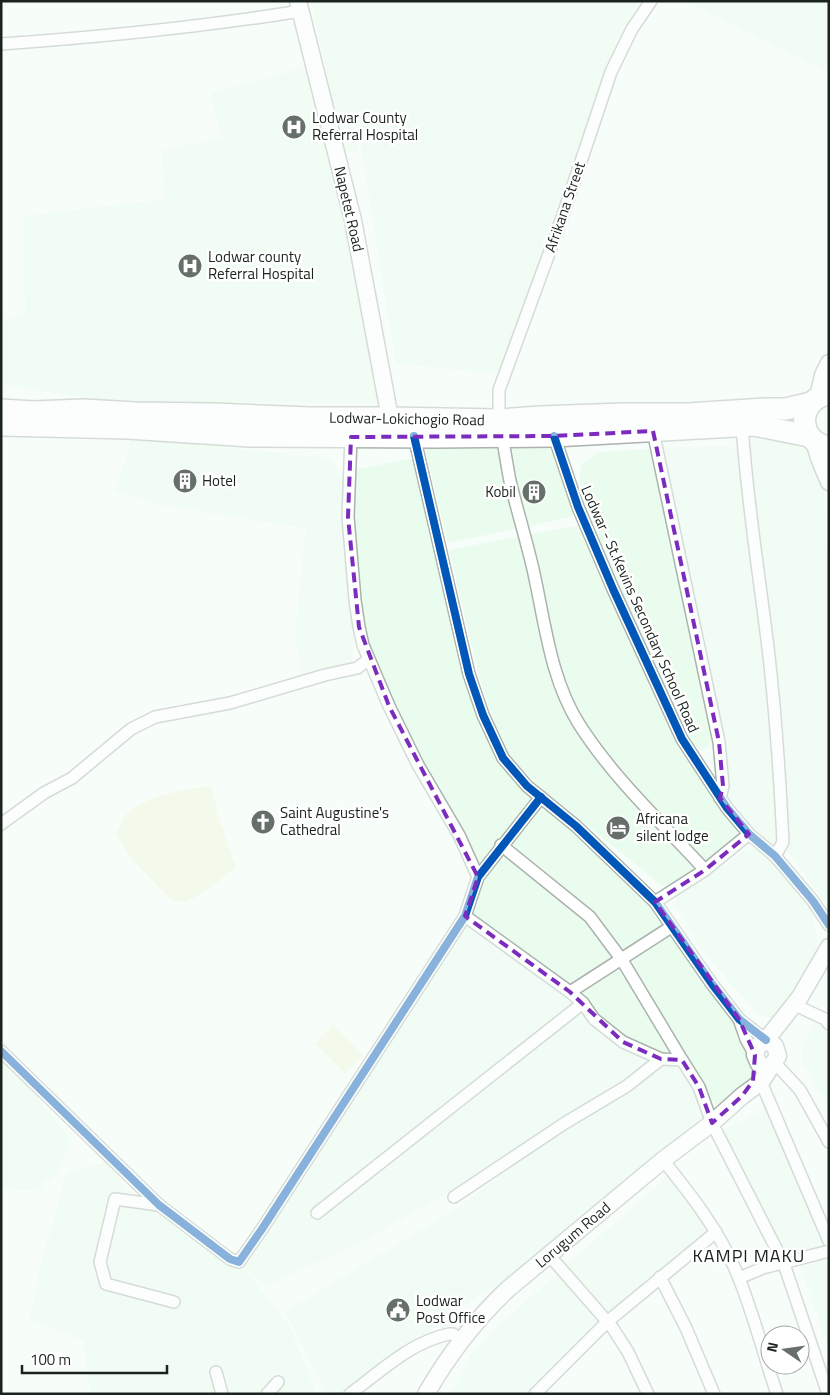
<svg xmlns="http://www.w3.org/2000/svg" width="830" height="1395" font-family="'Titillium Web',sans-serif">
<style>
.built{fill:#e9fcee}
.green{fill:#eef7d9}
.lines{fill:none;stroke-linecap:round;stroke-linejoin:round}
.street-casing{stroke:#acb2ae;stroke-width:14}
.secondary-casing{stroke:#acb2ae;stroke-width:19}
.highway-casing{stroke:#acb2ae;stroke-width:24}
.street{stroke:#fefffe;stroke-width:11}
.secondary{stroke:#fefffe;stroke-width:16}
.highway{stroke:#fefffe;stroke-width:21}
.cycleway-casing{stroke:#fff;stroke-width:11}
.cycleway{stroke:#0057b8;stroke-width:8}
.marked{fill:none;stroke:#7b2cbf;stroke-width:4;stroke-dasharray:10 6;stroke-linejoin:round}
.labels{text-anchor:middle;stroke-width:5;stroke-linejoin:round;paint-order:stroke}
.poi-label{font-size:15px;fill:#1a231d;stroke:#fff;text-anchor:start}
.street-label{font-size:15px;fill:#1a231d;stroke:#fff}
.quarter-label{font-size:18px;letter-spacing:1px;fill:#1a231d;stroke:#fff}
</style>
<rect width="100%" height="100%" fill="#f7fdf9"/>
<g class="built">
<polygon points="311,1 639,1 622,33 590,119 502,374 396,364 360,142 358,152 344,153"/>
<polygon points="687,1 829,1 829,72"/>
<polygon points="310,66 385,402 168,403 91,399 1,384 1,321 25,315 24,216 165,199 162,150 222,138 210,93"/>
<polygon points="810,426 824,486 829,565 829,902 823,901 786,849 749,467 748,429"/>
<polygon points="132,432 237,449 330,458 344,482 341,531 353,632 352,665 302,678 295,633 306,528 219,515 162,505 114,492 125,461"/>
<polygon points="429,441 547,446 553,454 574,516 448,543 425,450"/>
<polygon points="728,446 738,452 745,494 777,772 780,841 773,844 768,842 743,823 730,801 662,461 664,447"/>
<polygon points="652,449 705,687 711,745 700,751 692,742 668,699 629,616 583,501 579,478 582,465 599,452"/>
<polygon points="416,458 438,557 504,767 523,791 534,800 479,865 413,746 389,699 361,625 352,503 357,469"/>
<polygon points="580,525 658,705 683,752 715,802 737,829 738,834 736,838 698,871 670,887 661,885 545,791 516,765 506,752 498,736 479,675 449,550"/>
<polygon points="541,806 609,856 643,882 657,896 742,1018 759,1052 761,1073 722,1105 716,1104 710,1099 609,939 506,845"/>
<polygon points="505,847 591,924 614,953 672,1051 661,1054 623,1039 603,1021 599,1016 595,1016 577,993 566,981 500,935 471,912 475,892 487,870"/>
<polygon points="753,848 764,852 811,907 817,934 817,949 815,958 786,1015 774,1020 758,1014 705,954 674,904 677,897 747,849"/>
<polygon points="468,927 525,964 655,1060 628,1081 486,1171 358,1244 266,1286 243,1267 255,1253 253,1249 464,928"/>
<polygon points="816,1017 829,1029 829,1109 801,1061 802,1048"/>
<polygon points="1,1058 36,1096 72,1141 53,1180 43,1181 40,1191 1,1189"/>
<polygon points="664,1063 679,1068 687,1073 719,1121 517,1276 477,1297 460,1308 353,1387 338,1394 327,1394 285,1312 453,1211 535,1150 608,1104"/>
<polygon points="765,1109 770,1113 825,1240 810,1251 782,1259 719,1132"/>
<polygon points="106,1162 126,1187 235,1267 241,1267 248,1273 289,1325 317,1394 90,1394 83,1341 29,1319 42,1261 66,1174"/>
<polygon points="669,1175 712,1231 530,1394 450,1394 471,1354 502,1322"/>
<polygon points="829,1253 829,1350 799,1263"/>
</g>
<g class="green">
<path d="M 211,785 L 219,818 L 236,867 L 214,885 L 187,902 L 174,902 L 163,892 L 129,856 L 116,834 C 119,829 122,818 127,814 C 145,795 186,790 211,785 Z"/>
<polygon points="333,1024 363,1055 345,1074 315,1044"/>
</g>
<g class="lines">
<defs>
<g id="street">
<path d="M 1,44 C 102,37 201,27 301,11"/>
<polyline points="499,420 499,390 562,218 611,72 632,29 651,1"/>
<path d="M 742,425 C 747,503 760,579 769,656 C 776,718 780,780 783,842 L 775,856"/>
<polyline points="653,431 719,742 723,786 720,798"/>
<polyline points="414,436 469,674 483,715 503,758 527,786 576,826 655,902 712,984 739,1019 766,1040"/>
<path d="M 502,436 C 505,451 507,466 510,481 C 517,510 526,539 533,569 C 545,622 550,678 579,724 C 614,779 662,823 705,870"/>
<polyline points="554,436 578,507 613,589 682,739 727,808 749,834 775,856 813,901 829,925"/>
<polyline points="351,437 348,517 355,600 359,627 363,645 389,706 418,765 459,835 478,877"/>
<polyline points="1,824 44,793 72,778 131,729 155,717 230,703 325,675 357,668 368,660"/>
<polyline points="501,845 590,917 622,960 682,1060"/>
<polyline points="655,902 705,870 749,834"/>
<polyline points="465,916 570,992 583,1003 594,1019 623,1042 661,1059 682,1060 699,1087 712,1123 784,1264 828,1394"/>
<polyline points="570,992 671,927"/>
<polyline points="797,1006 825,1019 829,1024"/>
<polyline points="739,1019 746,1039 755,1055"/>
<polyline points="1,1051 159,1205 230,1259 239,1262 262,1229 465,916 478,877 541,797"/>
<polyline points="775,1063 800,1090 829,1142"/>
<polyline points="761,1082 829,1241"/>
<path d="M 663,1160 C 691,1195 718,1229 736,1271 C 753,1311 763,1353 777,1394"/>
<polyline points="454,1197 565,1123 627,1086 661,1059"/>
<polyline points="159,1205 115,1199 100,1262 106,1284 174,1302"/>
<polyline points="317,1213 583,1003"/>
<polyline points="549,1255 612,1327 628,1352 648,1394"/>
<polyline points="660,1277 686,1328 714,1394"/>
<polyline points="739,1278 763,1268 829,1251"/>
<polyline points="216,1372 222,1394"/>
<polyline points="267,1394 278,1382"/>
<path d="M 350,1394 C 381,1371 411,1342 449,1334 L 453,1334 L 461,1340"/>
<polyline points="535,1394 607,1322 716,1232"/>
</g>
<g id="secondary">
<polyline points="298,1 353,220 390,418"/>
<polyline points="818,397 823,375 829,363"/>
<path d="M 815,442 C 816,455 824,469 829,482"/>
<polyline points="766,1040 800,997 829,947"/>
<polygon points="766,1040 775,1046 778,1056 772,1065 764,1067 759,1064 755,1055 758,1046"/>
<path d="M 426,1394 C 449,1354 475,1320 508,1289 L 663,1160 L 712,1123 L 742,1096 L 761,1082 L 772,1065"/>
</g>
<g id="highway">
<path d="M 829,394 C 797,399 796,442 829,447"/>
<polyline points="1,410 34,412 83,410 136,413 215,414 310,418 390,418 499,420 540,417 622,414 688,414 765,409 786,409 811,403"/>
<polyline points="1,425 128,428 249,436 435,437 554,436 754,425 809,436"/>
</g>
</defs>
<use href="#street" class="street-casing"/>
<use href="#secondary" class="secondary-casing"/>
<use href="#highway" class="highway-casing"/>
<use href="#street" class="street"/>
<use href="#secondary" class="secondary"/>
<use href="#highway" class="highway"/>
<defs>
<g id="cycleway">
<polyline points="414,436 469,674 483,715 503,758 527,786 576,826 655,902 712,984 739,1019 766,1040"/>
<polyline points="554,436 578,507 613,589 682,739 727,808 749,834 775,856 813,901 829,925"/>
<polyline points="1,1051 159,1205 230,1259 239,1262 262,1229 465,916 478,877 541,797"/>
</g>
</defs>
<use href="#cycleway" class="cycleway-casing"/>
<use href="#cycleway" class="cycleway"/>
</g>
<path d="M0 0H830V1395H0ZM 653,431 L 719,742 L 723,786 L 720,798 L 749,834 L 705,870 L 655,902 L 739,1019 L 755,1055 L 753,1081 L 742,1096 L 712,1123 L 699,1087 L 682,1060 L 661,1059 L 623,1042 L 570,992 L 465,916 L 478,877 L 389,706 L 359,627 L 348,517 L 351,437 L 554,436 Z" fill="#f7fdf9" fill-opacity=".55" fill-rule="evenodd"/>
<path class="marked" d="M 653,431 L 719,742 L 723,786 L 720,798 L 749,834 L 705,870 L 655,902 L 739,1019 L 755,1055 L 753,1081 L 742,1096 L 712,1123 L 699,1087 L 682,1060 L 661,1059 L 623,1042 L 570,992 L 465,916 L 478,877 L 389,706 L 359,627 L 348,517 L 351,437 L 554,436 Z"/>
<defs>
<symbol id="hospital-disc" viewBox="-11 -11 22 22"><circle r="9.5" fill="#676f6a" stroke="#fff"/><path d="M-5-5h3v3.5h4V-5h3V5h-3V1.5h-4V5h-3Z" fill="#fff"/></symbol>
<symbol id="building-disc" viewBox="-11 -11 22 22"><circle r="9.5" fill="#676f6a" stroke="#fff"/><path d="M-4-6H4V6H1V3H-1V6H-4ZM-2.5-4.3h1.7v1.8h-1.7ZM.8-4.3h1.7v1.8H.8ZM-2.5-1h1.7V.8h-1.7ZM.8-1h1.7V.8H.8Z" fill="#fff"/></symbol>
<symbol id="church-disc" viewBox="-11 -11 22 22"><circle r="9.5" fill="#676f6a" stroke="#fff"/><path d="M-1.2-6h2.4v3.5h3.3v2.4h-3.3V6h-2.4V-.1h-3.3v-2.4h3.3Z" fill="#fff"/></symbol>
<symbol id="hotel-disc" viewBox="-11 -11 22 22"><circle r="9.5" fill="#676f6a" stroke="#fff"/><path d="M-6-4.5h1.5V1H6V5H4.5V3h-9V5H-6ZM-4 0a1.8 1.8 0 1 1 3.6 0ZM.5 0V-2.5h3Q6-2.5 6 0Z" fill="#fff"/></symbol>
<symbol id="civic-disc" viewBox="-11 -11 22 22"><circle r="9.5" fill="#676f6a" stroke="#fff"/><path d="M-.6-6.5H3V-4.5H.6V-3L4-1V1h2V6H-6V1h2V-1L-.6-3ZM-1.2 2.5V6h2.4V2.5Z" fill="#fff"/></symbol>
</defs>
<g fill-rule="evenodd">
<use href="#hospital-disc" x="280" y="113" width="28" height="28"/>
<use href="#hospital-disc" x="176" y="252" width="28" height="28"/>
<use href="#building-disc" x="171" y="467" width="28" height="28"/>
<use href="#building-disc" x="520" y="478" width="28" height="28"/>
<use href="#church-disc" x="249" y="808" width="28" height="28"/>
<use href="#hotel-disc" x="604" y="814" width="28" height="28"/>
<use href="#civic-disc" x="384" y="1296" width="28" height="28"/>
</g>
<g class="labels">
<g class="poi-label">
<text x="312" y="123">Lodwar County<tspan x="312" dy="17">Referral Hospital</tspan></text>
<text x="208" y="262">Lodwar county<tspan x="208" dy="17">Referral Hospital</tspan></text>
<text x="202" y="486">Hotel</text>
<text x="516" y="497" text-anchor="end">Kobil</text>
<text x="280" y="818">Saint Augustine's<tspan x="280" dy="17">Cathedral</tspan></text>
<text x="636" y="824">Africana<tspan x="636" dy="17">silent lodge</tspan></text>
<text x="416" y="1306">Lodwar<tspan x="416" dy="17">Post Office</tspan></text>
</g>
<g class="street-label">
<text transform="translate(565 207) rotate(-71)" y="5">Afrikana Street</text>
<text transform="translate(349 209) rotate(77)" y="5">Napetet Road</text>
<text transform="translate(407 419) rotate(1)" y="5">Lodwar-Lokichogio Road</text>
<text transform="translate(640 609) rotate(66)" y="5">Lodwar - St.Kevins Secondary School Road</text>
<text transform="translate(573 1235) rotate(-40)" y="5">Lorugum Road</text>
</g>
<g class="quarter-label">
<text x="749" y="1262">KAMPI MAKU</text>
</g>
</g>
<rect width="830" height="1395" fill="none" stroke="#1a231d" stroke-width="5"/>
<g transform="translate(785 1350) rotate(283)"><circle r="24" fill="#ffffff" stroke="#a3a7a5"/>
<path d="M0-4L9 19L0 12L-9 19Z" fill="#676f6a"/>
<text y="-8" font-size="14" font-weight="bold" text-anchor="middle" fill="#1a231d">N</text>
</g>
<path d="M22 1365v8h145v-8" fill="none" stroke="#1a231d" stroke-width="2.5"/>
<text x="30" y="1365" font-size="15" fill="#1a231d" stroke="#ffffff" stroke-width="4" paint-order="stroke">100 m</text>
</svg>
